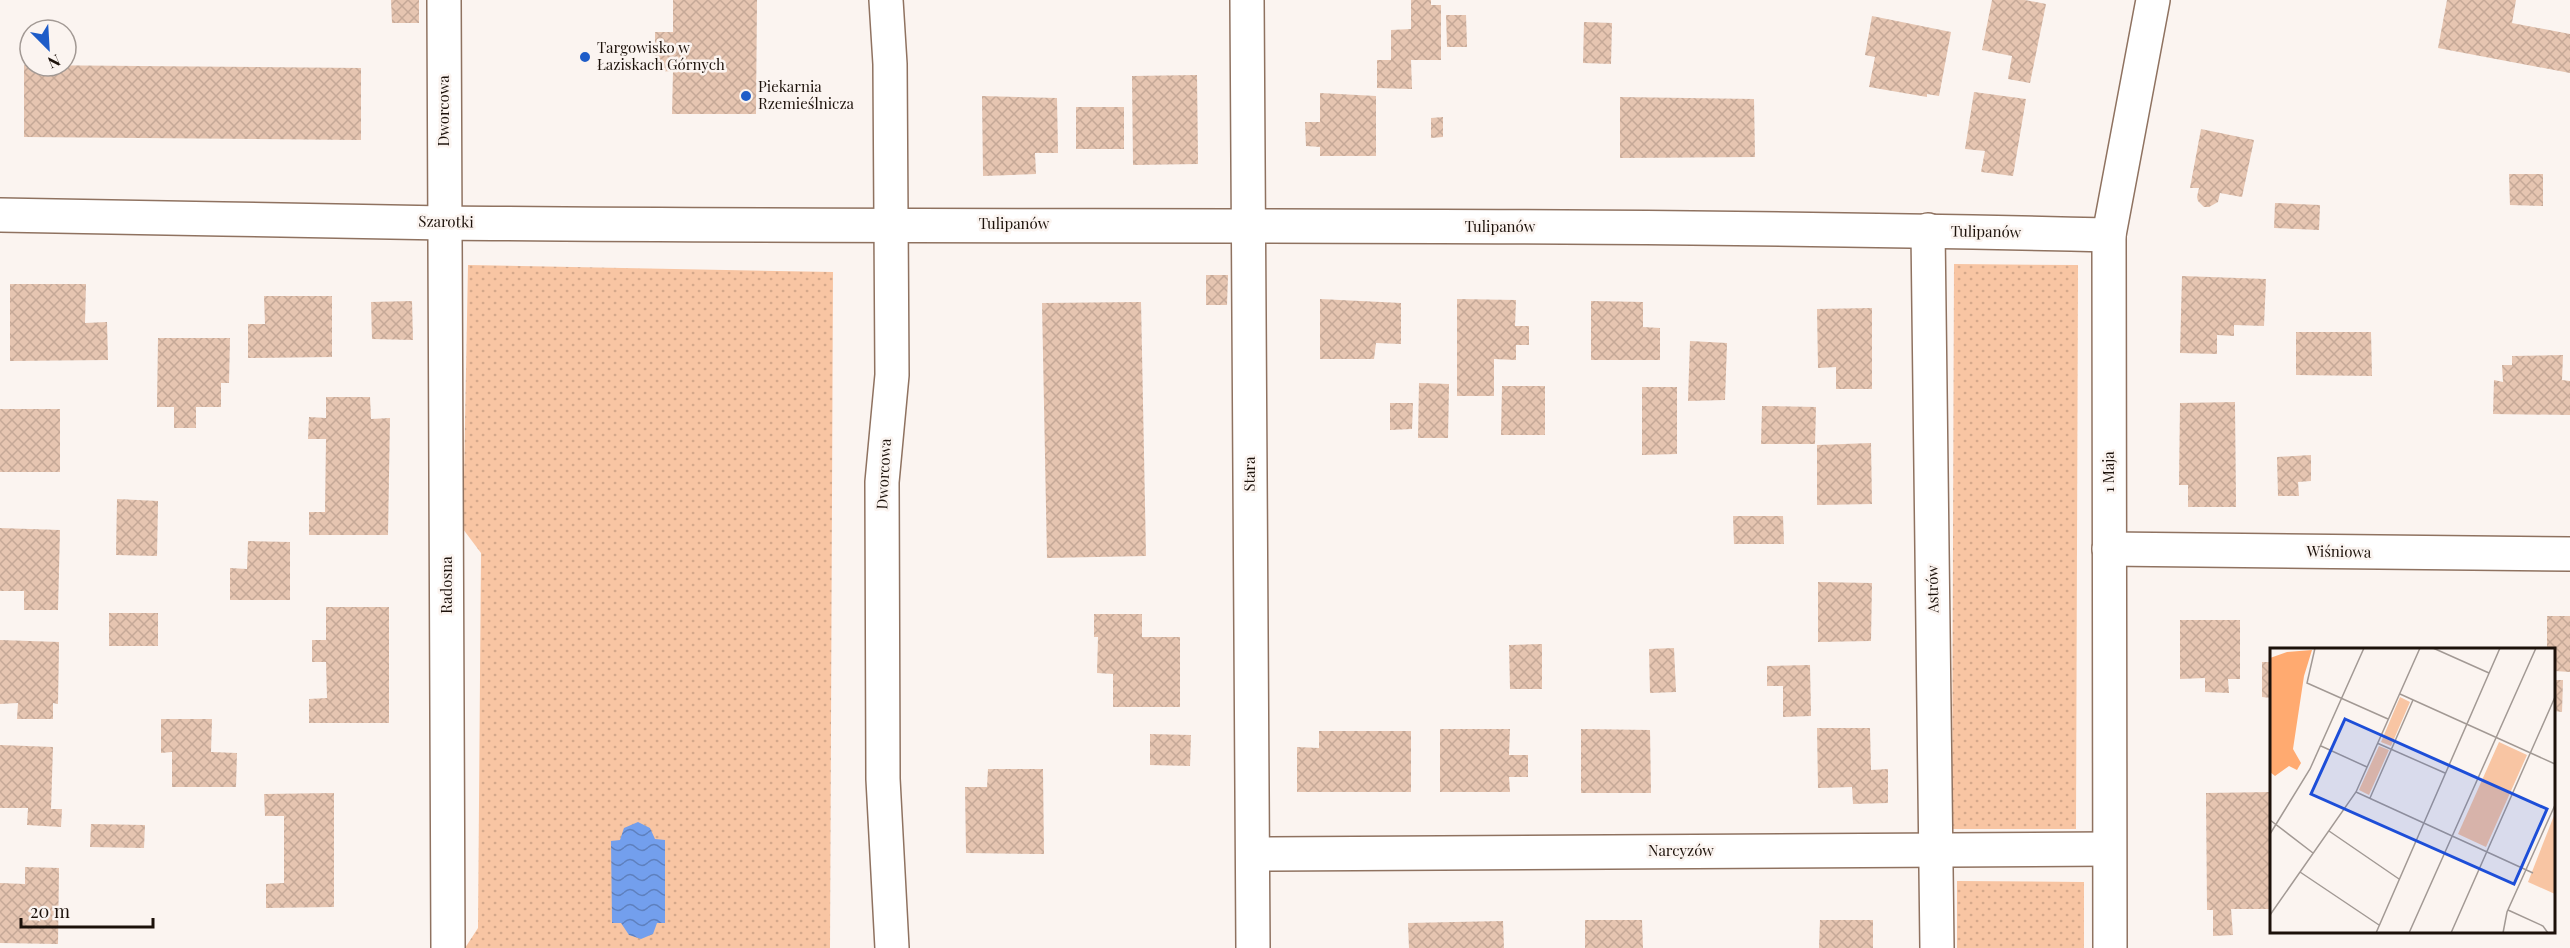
<svg xmlns="http://www.w3.org/2000/svg" width="2570" height="948" font-family="'Playfair Display',serif">
<style>
.park{fill:url(#park-dots)}
.water{fill:url(#water-waves)}
.building{fill:url(#building-cross-hatch)}
.lines{fill:none;stroke-linecap:round;stroke-linejoin:round}
.minor-casing{stroke:#8f7260;stroke-width:36}
.minor{stroke:#fff;stroke-width:33}
.poi-dot{fill:#1e5cc8;stroke:#fbf4f0;stroke-width:2}
.labels{text-anchor:middle;stroke-width:5;stroke-linejoin:round;paint-order:stroke}
.poi-label{font-size:15px;fill:#1c110a;stroke:#fbf4f0;text-anchor:start}
.street-label{font-size:15px;fill:#1c110a;stroke:#fbf4f0}
.inset-road{fill:none;stroke:#a29994;stroke-width:1.5}
.view{fill:#1d4ed8;fill-opacity:0.15;stroke:#1d4ed8;stroke-width:3}
.inset-edge{fill:none;stroke:#1c110a;stroke-width:3}
</style>
<defs>
<pattern id="park-dots" width="8" height="8" patternUnits="userSpaceOnUse" patternTransform="scale(1.5)"><rect width="8" height="8" fill="#f8c5a3"/><path d="M2 2h.1M6 6h.1" fill="none" stroke="#d4a88b" stroke-width="1.8" stroke-linecap="round"/></pattern>
<pattern id="water-waves" width="16" height="10" patternUnits="userSpaceOnUse" patternTransform="scale(1.5)"><rect width="16" height="10" fill="#739fed"/><path d="M0 5q4-4 8 0t8 0" fill="none" stroke="#5e80be"/></pattern>
<pattern id="building-cross-hatch" width="8" height="8" patternUnits="userSpaceOnUse" patternTransform="scale(1.5)"><rect width="8" height="8" fill="#e6c5b1"/><path d="M0 0l8 8M0 8l8-8" fill="none" stroke="#c5a897"/></pattern>
</defs>
<rect width="100%" height="100%" fill="#fbf4f0"/>
<g class="park">
<polygon points="1954,264 2078,265 2076,829 1952,829"/>
<polygon points="468,265 833,272 830,948 465,948 478,928 481,553 463,529"/>
<polygon points="1957,881 2084,882 2084,948 1957,948"/>
</g>
<polygon class="water" points="638,822 650,828 655,839 665,840 665,923 657,923 653,934 641,939 629,935 621,923 612,923 611,841 620,840 624,828"/>
<g class="building">
<polygon points="391,0 419,0 419,23 392,23"/>
<polygon points="673,0 757,0 756,114 672,114 673,71 655,72 655,32 673,32"/>
<polygon points="1411,0 1431,0 1431,5 1441,5 1441,60 1411,60 1412,89 1377,88 1377,60 1391,60 1391,30 1411,29"/>
<polygon points="1992,0 2025,0 2046,4 2030,83 2008,79 2012,56 1982,50"/>
<polygon points="2447,0 2516,0 2512,23 2570,34 2570,73 2438,48"/>
<polygon points="1446,15 1466,15 1467,47 1447,47"/>
<polygon points="1872,16 1951,32 1939,96 1927,94 1927,97 1869,87 1875,57 1865,55"/>
<polygon points="1584,22 1612,23 1611,64 1583,63"/>
<polygon points="24,65 361,68 361,140 24,137"/>
<polygon points="1197,75 1198,164 1133,165 1132,76"/>
<polygon points="1974,92 2026,99 2013,176 1981,172 1985,151 1965,149"/>
<polygon points="1320,93 1376,96 1376,156 1320,156 1320,147 1306,146 1305,122 1320,122"/>
<polygon points="982,96 1057,98 1058,153 1035,153 1036,174 983,176"/>
<polygon points="1620,97 1754,99 1755,157 1620,158"/>
<rect x="1076" y="107" width="48" height="42"/>
<polygon points="1443,117 1443,137 1431,138 1431,118"/>
<polygon points="2201,129 2254,140 2242,197 2220,193 2218,202 2209,207 2204,207 2198,201 2197,197 2199,188 2190,188"/>
<polygon points="2509,174 2543,174 2543,206 2510,205"/>
<polygon points="2275,203 2320,205 2319,230 2274,228"/>
<polygon points="1206,275 1228,275 1227,305 1206,305"/>
<polygon points="2182,276 2266,279 2264,326 2234,325 2234,336 2217,335 2217,354 2180,353"/>
<polygon points="10,284 86,284 85,323 107,322 108,360 10,361"/>
<polygon points="264,296 332,296 332,357 248,358 248,324 265,324"/>
<polygon points="1320,299 1401,303 1401,344 1376,343 1374,359 1320,359"/>
<polygon points="1457,299 1516,300 1515,326 1529,326 1529,345 1516,345 1516,360 1494,359 1494,396 1457,396"/>
<polygon points="412,301 413,340 372,339 371,302"/>
<polygon points="1591,301 1643,302 1643,327 1660,328 1660,360 1591,360"/>
<polygon points="1141,302 1146,556 1047,558 1042,303"/>
<polygon points="1872,308 1872,389 1836,389 1836,367 1818,368 1817,309"/>
<polygon points="2296,332 2371,332 2372,376 2296,375"/>
<polygon points="158,338 230,338 229,383 221,383 221,407 196,407 196,428 174,428 174,407 157,407"/>
<polygon points="1690,341 1727,343 1725,400 1688,401"/>
<polygon points="2563,355 2562,380 2570,381 2570,415 2493,414 2494,380 2503,382 2502,365 2512,365 2512,356"/>
<polygon points="1419,383 1449,384 1448,438 1418,438"/>
<polygon points="1502,386 1545,386 1545,435 1501,435"/>
<polygon points="1642,387 1677,387 1677,454 1642,455"/>
<polygon points="326,397 370,397 371,419 390,418 388,535 309,535 309,512 325,512 326,439 308,439 309,417 326,418"/>
<polygon points="2235,402 2236,507 2188,507 2188,485 2179,485 2180,403"/>
<polygon points="1390,403 1413,403 1412,429 1390,430"/>
<polygon points="1762,406 1816,407 1815,444 1761,444"/>
<rect x="0" y="409" width="60" height="63"/>
<polygon points="1871,443 1872,504 1817,505 1817,445"/>
<polygon points="2311,455 2311,481 2298,482 2299,496 2278,496 2277,457"/>
<polygon points="117,499 158,501 157,556 116,555"/>
<polygon points="1733,516 1783,516 1784,544 1734,544"/>
<polygon points="0,528 60,530 58,610 24,610 24,591 0,591"/>
<polygon points="248,541 290,542 290,600 230,600 230,568 247,569"/>
<polygon points="1818,582 1872,583 1871,641 1818,642"/>
<polygon points="326,607 389,607 389,723 309,723 309,699 327,698 326,662 312,662 312,640 326,640"/>
<rect x="109" y="613" width="49" height="33"/>
<polygon points="1094,614 1142,614 1142,637 1180,637 1180,707 1113,707 1113,674 1097,673 1098,637 1094,637"/>
<polygon points="2547,616 2570,616 2570,672 2554,671 2554,650 2547,650"/>
<polygon points="2180,620 2240,620 2240,679 2228,679 2229,693 2205,692 2205,678 2180,679"/>
<polygon points="0,640 59,642 58,704 53,703 53,719 17,719 18,703 0,704"/>
<polygon points="1542,644 1542,689 1510,689 1509,645"/>
<polygon points="1674,648 1676,692 1650,693 1649,649"/>
<polygon points="2262,662 2271,662 2271,698 2262,697"/>
<polygon points="1810,665 1811,716 1783,717 1783,686 1767,686 1767,666"/>
<polygon points="2554,680 2563,680 2562,712 2554,711"/>
<polygon points="161,719 212,719 211,752 237,753 236,787 172,787 172,752 161,753"/>
<polygon points="1817,728 1870,728 1871,770 1888,769 1888,803 1853,804 1852,787 1818,788"/>
<polygon points="1440,729 1510,729 1509,755 1528,755 1528,777 1509,777 1510,792 1440,792"/>
<polygon points="1581,729 1650,730 1651,793 1581,793"/>
<polygon points="1319,731 1411,731 1411,792 1297,792 1297,747 1319,748"/>
<polygon points="1150,734 1191,735 1190,766 1150,765"/>
<polygon points="0,745 53,747 51,809 62,809 61,827 27,825 28,808 0,808"/>
<polygon points="988,769 1043,769 1044,854 966,853 965,787 987,787"/>
<polygon points="2271,792 2271,909 2231,909 2233,935 2213,936 2213,910 2207,910 2206,793"/>
<polygon points="334,793 334,907 266,908 266,884 284,883 284,816 265,816 264,794"/>
<polygon points="91,824 145,825 144,848 90,847"/>
<polygon points="25,867 59,868 58,944 0,943 0,883 25,884"/>
<polygon points="1585,920 1642,920 1643,948 1585,948"/>
<polygon points="1820,920 1873,920 1873,948 1819,948"/>
<polygon points="1503,921 1504,948 1409,948 1408,923"/>
</g>
<g class="lines">
<defs>
<g id="minor">
<polyline points="444,0 448,948"/>
<polyline points="886,0 890,64 892,375 882,482 883,779 892,948"/>
<polyline points="1247,0 1253,948"/>
<path d="M 0,215 C 148,217 297,221 445,223 C 1000,229 1554,221 2109,235"/>
<polyline points="1928,230 1937,948"/>
<polyline points="2109,549 2570,554"/>
<polyline points="1253,854 2109,849"/>
<polyline points="2110,948 2109,235 2153,0"/>
</g>
</defs>
<use href="#minor" class="minor-casing"/>
<use href="#minor" class="minor"/>
</g>
<g class="poi-dot">
<circle cx="585" cy="57" r="6"/>
<circle cx="746" cy="96" r="6"/>
</g>
<g class="labels">
<g class="poi-label">
<text x="597" y="53">Targowisko w<tspan x="597" dy="17">Łaziskach Górnych</tspan></text>
<text x="758" y="92">Piekarnia<tspan x="758" dy="17">Rzemieślnicza</tspan></text>
</g>
<g class="street-label">
<text transform="translate(444 111) rotate(-90)" y="5">Dworcowa</text>
<text transform="translate(446 222) rotate(1)" y="5">Szarotki</text>
<text x="1014" y="229">Tulipanów</text>
<text x="1500" y="232">Tulipanów</text>
<text transform="translate(1986 232) rotate(1)" y="5">Tulipanów</text>
<text transform="translate(2109 472) rotate(-90)" y="5">1 Maja</text>
<text transform="translate(884 474) rotate(-87)" y="5">Dworcowa</text>
<text transform="translate(1250 474) rotate(-90)" y="5">Stara</text>
<text transform="translate(2339 552) rotate(1)" y="5">Wiśniowa</text>
<text transform="translate(447 585) rotate(-90)" y="5">Radosna</text>
<text transform="translate(1933 589) rotate(-91)" y="5">Astrów</text>
<text x="1681" y="856">Narcyzów</text>
</g>
</g>
<g transform="translate(2270 648)">
<rect width="285" height="285" fill="#fbf4f0"/>
<path d="M 285,165 L 285,246 L 258,234 Z" fill="#f8c5a3"/>
<path d="M 42,2 L 34,28 L 23,101 L 31,115 L 27,122 L 19,118 L 5,128 L 0,124 L 0,10 L 17,4 Z" fill="#ffaa70"/>
<path d="M 130,49 L 140,54 L 121,98 L 111,94 ZM 229,94 L 257,107 L 216,199 L 188,186 ZM 109,98 L 119,102 L 99,147 L 89,142 Z" fill="#f8c5a3"/>
<path class="inset-road" d="M 45,0 L 37,35 L 118,71M 163,0 L 219,25M 130,46 L 285,116M 107,95 L 175,125M 51,98 L 97,119M 86,144 L 263,225M 100,150 L 143,52M 0,172 L 43,205M 59,183 L 129,231M 0,186 L 40,121 L 94,0M 30,224 L 109,277M 238,262 L 273,278 L 278,285M 0,267 L 86,144 L 150,0M 106,285 L 230,0M 139,285 L 266,0M 181,285 L 285,49M 233,285 L 237,264 L 285,157"/>
<path class="view" d="M 75,71 L 277,161 L 244,236 L 41,146 Z"/>
<rect width="285" height="285" class="inset-edge"/>
</g>
<g transform="translate(48 48) rotate(156)"><circle r="28" fill="#fbf4f0" stroke="#a29994" stroke-width="1.5"/>
<path d="M0-4.5L10 22L0 15L-10 22Z" fill="#1e5cc8"/>
<text y="-9" font-size="16" font-weight="bold" text-anchor="middle" fill="#1c110a">N</text>
</g>
<path d="M21 918v9h132v-9" fill="none" stroke="#1c110a" stroke-width="3"/>
<text x="30" y="918" font-size="18" fill="#1c110a" stroke="#fbf4f0" stroke-width="4.5" paint-order="stroke">20 m</text>
</svg>
